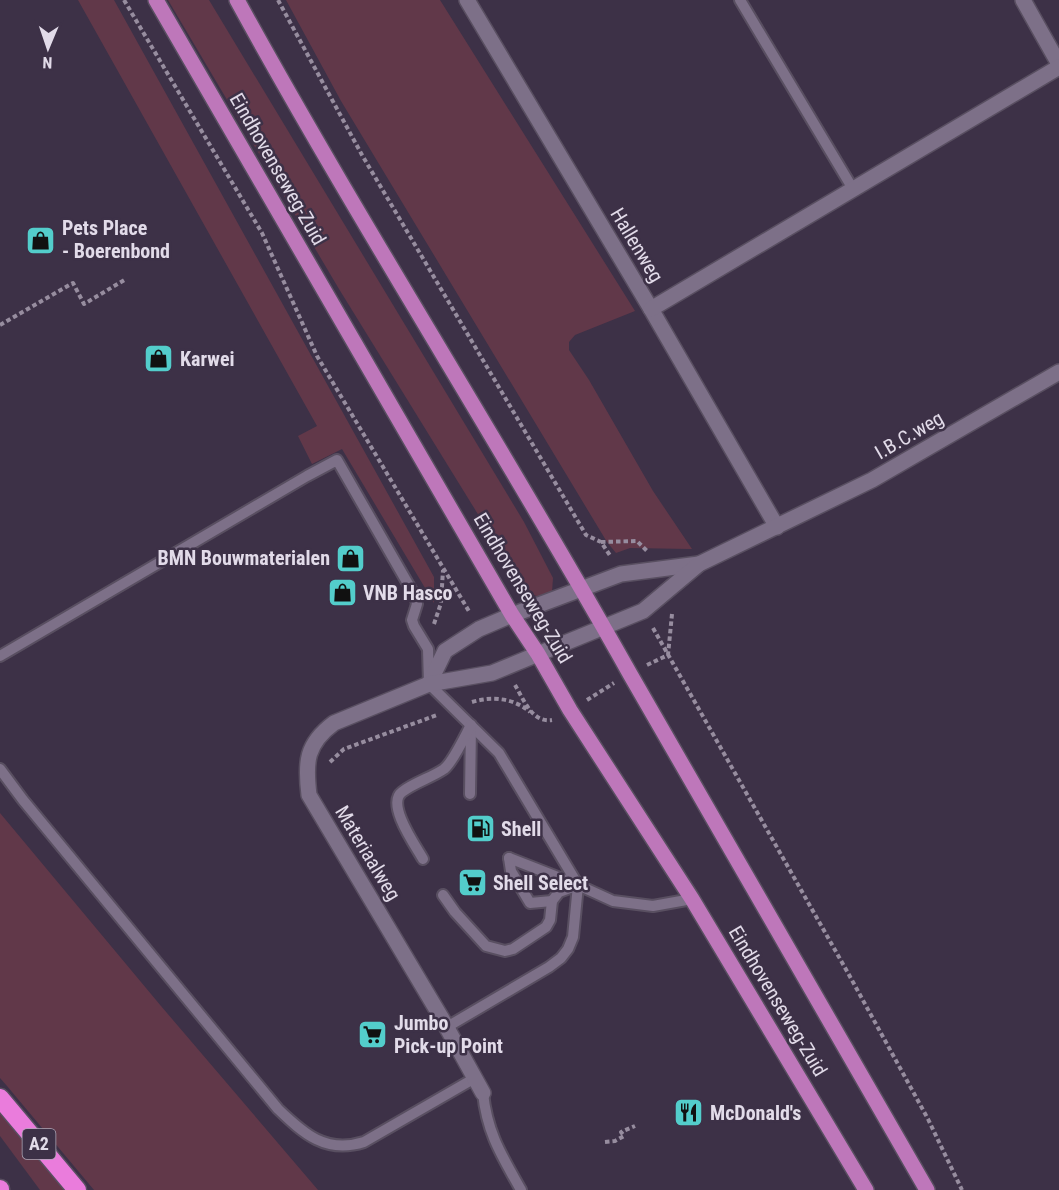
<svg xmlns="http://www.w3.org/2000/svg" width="1059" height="1190" font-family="'Roboto Condensed',sans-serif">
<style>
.green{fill:#613849}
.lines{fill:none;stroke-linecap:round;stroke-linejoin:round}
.service-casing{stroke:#594f61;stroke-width:14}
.minor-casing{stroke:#594f61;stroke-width:18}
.tertiary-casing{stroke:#594f61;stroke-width:18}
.primary-casing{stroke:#594f61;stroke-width:18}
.motorway-casing{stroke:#594f61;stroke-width:21}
.path{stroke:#978d9f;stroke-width:4;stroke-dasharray:4.5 3;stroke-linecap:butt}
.service{stroke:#7d7088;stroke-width:10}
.minor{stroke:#7d7088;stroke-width:15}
.tertiary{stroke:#7d7088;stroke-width:15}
.primary{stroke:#be77ba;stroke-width:15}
.motorway{stroke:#ea7cdc;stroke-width:18}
.labels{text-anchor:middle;stroke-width:5;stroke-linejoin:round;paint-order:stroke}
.shield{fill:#3d3147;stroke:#b0a8b8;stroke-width:1.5}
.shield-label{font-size:18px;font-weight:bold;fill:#e2dbe9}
.street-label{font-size:20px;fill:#e2dbe9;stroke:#3d3147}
.poi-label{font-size:20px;font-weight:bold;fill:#e2dbe9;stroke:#3d3147;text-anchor:start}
</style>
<rect width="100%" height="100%" fill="#3d3147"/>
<g class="green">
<polygon points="78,0 114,0 434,577 434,603 342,449 312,464 298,436 317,426"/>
<polygon points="168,0 209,0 524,522 553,578 552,592 541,598 534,595 521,584 339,289"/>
<polygon points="286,0 440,0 635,311 575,335 569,342 569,350 589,380 653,491 692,549 630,548 616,553 607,542 341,101"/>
<polygon points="0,813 161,1006 318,1190 94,1190 7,1086 0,1078"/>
<polygon points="0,1110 66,1190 40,1190 0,1136"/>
</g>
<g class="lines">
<defs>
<g id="service">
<polyline points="740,0 853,189"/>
<polyline points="0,656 307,476 337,460 415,596 417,604 412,620 414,626 428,649 429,684 499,753 578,885 573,937 568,949 561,958 549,967 447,1027"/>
<path d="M 0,769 L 23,800 L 278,1109 C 304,1134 326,1154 364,1142 L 475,1078"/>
<polyline points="470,794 471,726"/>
<polyline points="509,858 578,885 613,901 653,906 692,899"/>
<polyline points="509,858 511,871 530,903 552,901"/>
<path d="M 423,859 C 415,845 386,804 402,792 C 415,782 431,778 444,769 C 453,762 465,736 471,725"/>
<polyline points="443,895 455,912 486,946 505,951 513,949 546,927 550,920 552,901 559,892 578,885"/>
<path d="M 483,1093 C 487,1133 502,1156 521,1190"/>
</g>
<g id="minor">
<polyline points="467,0 651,309 777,527"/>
<polyline points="1023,0 1059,64"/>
<polyline points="651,309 1059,67"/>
<polyline points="429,684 445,651 479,629 512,615"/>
<path d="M 483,1093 L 441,1017 L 309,795 C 305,762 306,744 334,723 L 429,684 L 492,673 L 538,654"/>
</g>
<g id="tertiary">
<polyline points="512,615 621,574 699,564"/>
<polyline points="538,654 643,611 699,564 872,480 1059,372"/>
</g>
<g id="primary">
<polyline points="156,0 512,615 538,654 570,710 692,899 866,1190"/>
<path d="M 237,0 C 362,228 503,447 630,674 L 927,1190"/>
</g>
<g id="motorway">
<polyline points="0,1098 77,1190"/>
<polyline points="0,1189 0,1190"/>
</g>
</defs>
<use href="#service" class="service-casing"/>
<use href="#minor" class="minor-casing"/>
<use href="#tertiary" class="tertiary-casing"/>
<use href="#primary" class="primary-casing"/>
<use href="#motorway" class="motorway-casing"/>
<g class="path">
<polyline points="124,0 262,233 317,356 470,613"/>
<polyline points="278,0 362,155 586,535 601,542 611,557"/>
<polyline points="0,325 73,283 84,304 126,279"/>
<polyline points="601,542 637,541 647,551"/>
<polyline points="434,624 441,603 443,570"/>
<polyline points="653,628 848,973 928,1119 962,1190"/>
<polyline points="647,665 668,655 672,614"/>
<path d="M 515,685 C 524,700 532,723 552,720"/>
<polyline points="587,700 614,683"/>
<path d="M 472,702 C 492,696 514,698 530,712"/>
<polyline points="330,762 344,749 437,715"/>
<polyline points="605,1142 615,1141 624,1136 621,1132 635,1126"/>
</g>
<use href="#service" class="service"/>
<use href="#minor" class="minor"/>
<use href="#tertiary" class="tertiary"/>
<use href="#primary" class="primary"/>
<use href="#motorway" class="motorway"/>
</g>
<defs>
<symbol id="shop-square" viewBox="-11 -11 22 22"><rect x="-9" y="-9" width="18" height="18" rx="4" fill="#53cdcb" stroke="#3d3147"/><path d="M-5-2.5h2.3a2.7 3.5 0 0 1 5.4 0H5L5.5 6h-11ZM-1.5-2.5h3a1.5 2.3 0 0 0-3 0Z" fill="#111"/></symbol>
<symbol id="fuel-square" viewBox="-11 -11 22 22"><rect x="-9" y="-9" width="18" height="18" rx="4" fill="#53cdcb" stroke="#3d3147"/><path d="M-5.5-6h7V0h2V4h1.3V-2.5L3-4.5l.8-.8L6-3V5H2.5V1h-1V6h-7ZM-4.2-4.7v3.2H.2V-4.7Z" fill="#111"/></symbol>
<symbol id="supermarket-square" viewBox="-11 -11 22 22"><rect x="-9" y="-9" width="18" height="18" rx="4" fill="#53cdcb" stroke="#3d3147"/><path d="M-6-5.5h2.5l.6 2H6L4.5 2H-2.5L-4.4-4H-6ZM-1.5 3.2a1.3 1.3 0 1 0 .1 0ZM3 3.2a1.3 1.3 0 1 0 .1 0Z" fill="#111"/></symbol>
<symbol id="restaurant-square" viewBox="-11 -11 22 22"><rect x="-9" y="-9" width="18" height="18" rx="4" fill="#53cdcb" stroke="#3d3147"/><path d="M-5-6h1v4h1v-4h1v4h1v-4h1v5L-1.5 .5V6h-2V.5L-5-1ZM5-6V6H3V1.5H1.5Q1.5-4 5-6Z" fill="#111"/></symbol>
</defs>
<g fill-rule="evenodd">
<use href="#shop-square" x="24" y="224" width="33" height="33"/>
<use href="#shop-square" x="142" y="342" width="33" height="33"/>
<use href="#shop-square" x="334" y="542" width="33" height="33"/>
<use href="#shop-square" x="326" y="576" width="33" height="33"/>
<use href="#fuel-square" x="464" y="812" width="33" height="33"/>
<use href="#supermarket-square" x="456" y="866" width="33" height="33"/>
<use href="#supermarket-square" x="356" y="1018" width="33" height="33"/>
<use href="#restaurant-square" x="672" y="1096" width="33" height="33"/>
</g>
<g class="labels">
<rect class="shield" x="22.5" y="1129" width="33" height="30" rx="4.5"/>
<g class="shield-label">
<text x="39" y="1150">A2</text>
</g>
<g class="street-label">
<text transform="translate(278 169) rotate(60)" y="7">Eindhovenseweg-Zuid</text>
<text transform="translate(637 245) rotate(59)" y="7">Hallenweg</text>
<text transform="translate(909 435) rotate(-30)" y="7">I.B.C.weg</text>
<text transform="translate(523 588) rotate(59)" y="7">Eindhovenseweg-Zuid</text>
<text transform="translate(368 853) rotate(59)" y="7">Materiaalweg</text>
<text transform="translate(778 1001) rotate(59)" y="7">Eindhovenseweg-Zuid</text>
</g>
<g class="poi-label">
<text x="62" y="235">Pets Place<tspan x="62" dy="23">- Boerenbond</tspan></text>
<text x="180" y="366">Karwei</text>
<text x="330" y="565" text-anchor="end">BMN Bouwmaterialen</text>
<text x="363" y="600">VNB Hasco</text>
<text x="501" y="836">Shell</text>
<text x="493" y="890">Shell Select</text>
<text x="394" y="1030">Jumbo<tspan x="394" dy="23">Pick-up Point</tspan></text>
<text x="710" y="1120">McDonald's</text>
</g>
</g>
<g transform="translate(48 48) rotate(182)" stroke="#3d3147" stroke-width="4.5" paint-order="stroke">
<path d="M0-4.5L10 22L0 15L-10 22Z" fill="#e2dbe9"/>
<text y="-9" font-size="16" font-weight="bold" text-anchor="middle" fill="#e2dbe9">N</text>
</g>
</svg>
